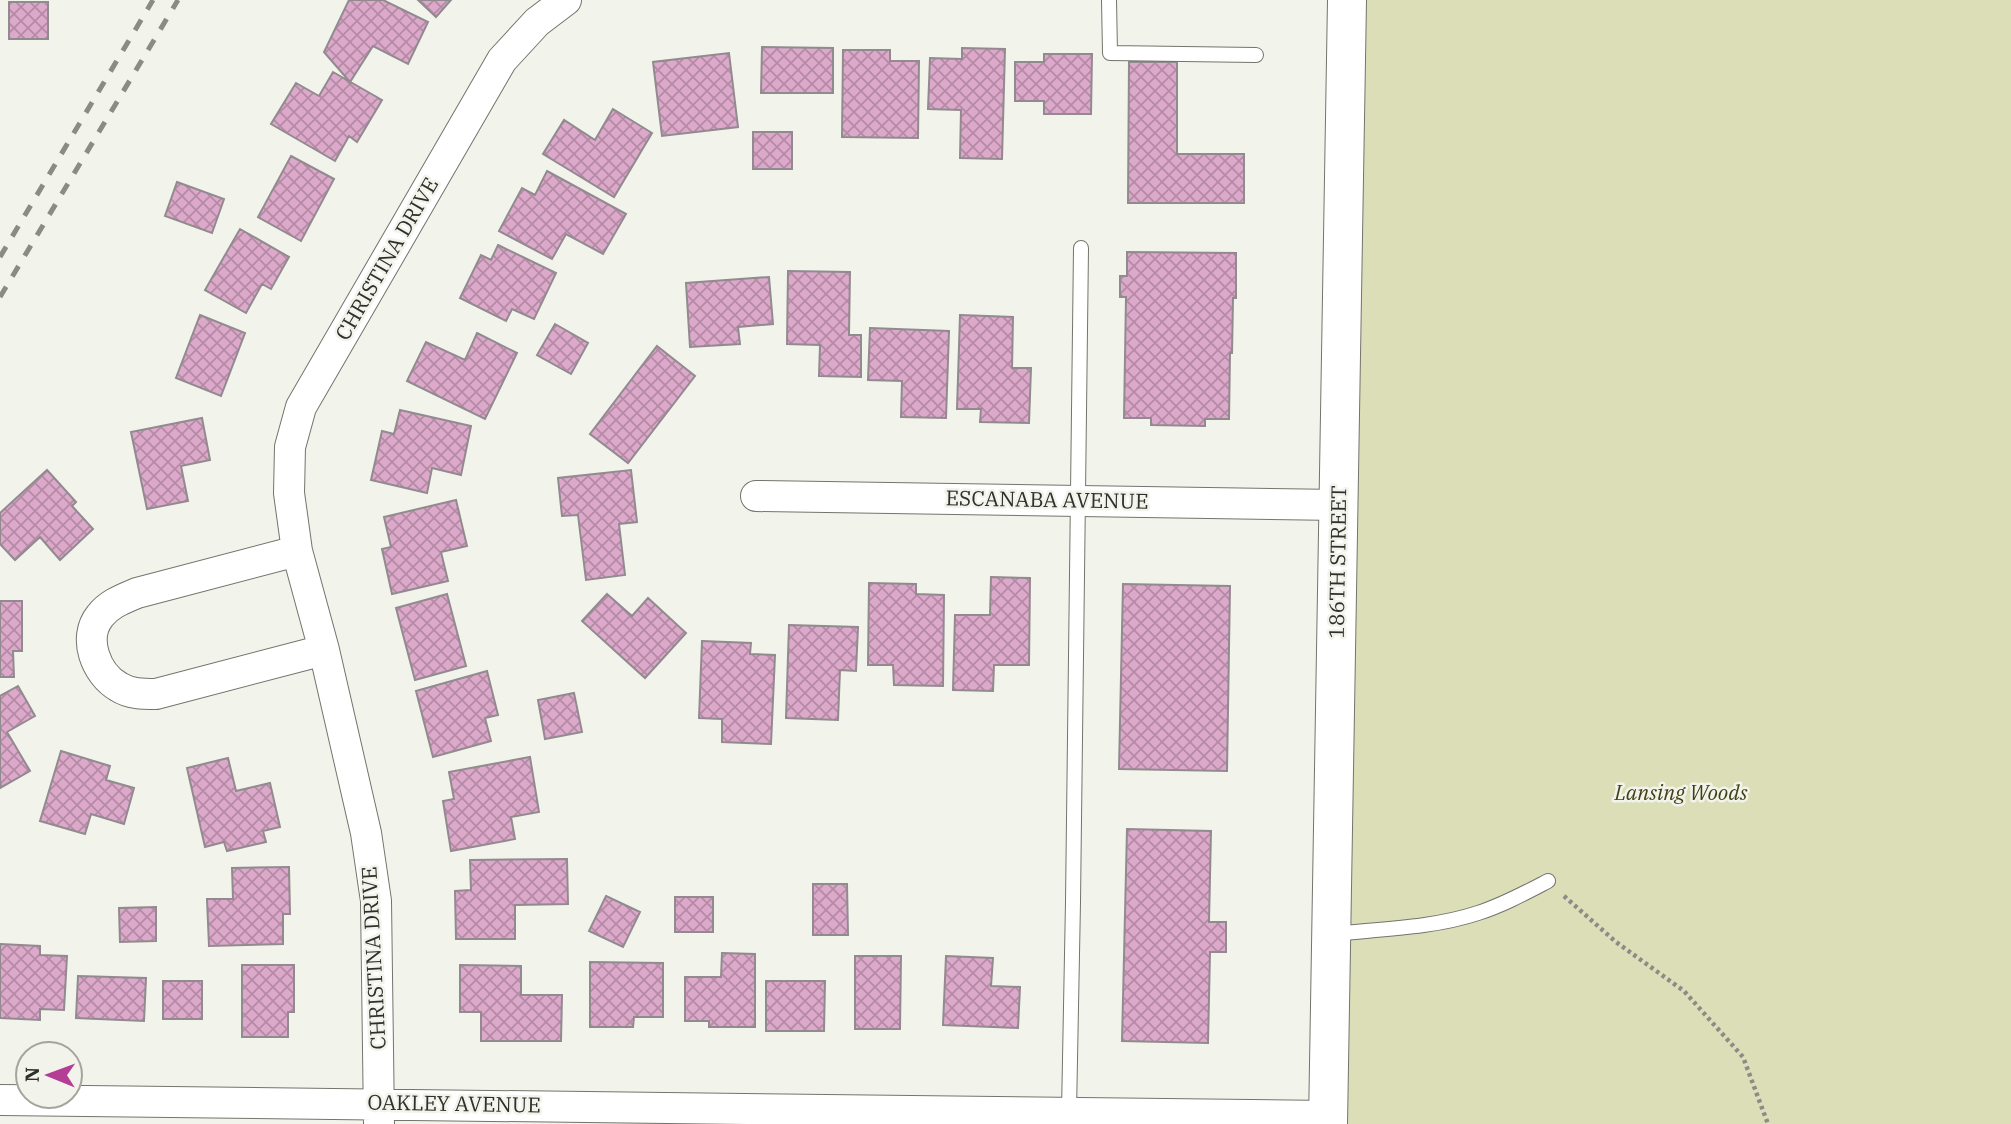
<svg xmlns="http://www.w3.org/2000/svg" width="2011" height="1124" viewBox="0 0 2011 1124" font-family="'IBM Plex Serif',serif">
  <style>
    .park { fill: #dcdeb8 }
    .building { fill: url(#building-cross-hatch); stroke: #918a8f; stroke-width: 2 }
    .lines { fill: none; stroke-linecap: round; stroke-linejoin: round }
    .lane-casing { stroke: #73746d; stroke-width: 16 }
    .street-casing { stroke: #73746d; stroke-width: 32 }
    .secondary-casing { stroke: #73746d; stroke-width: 40 }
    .path { stroke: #8c8c87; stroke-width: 4.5; stroke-dasharray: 3.5 3.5; stroke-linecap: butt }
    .lane { stroke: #fff; stroke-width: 14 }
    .street { stroke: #fff; stroke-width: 30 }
    .secondary { stroke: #fff; stroke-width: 38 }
    .rail { stroke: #8a8b85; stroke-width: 5; stroke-dasharray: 12 12; stroke-linecap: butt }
    .labels { text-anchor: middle; stroke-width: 5; stroke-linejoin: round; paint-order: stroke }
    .street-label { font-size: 21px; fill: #2f2f2c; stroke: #f2f3eb }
    .park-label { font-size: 21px; font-style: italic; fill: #3f4014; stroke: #f2f3eb }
  </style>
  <defs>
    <pattern id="building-cross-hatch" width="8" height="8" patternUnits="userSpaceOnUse" patternTransform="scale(1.75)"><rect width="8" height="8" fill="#dda9cb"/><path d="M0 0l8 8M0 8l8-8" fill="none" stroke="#b48aa5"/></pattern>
  </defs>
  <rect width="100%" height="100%" fill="#f2f3eb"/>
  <!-- park -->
  <path class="park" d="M1365,0H2011V1124H1347Z"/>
  <!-- building -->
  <path class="building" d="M349,0H383L428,22L408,64L373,46L350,82L324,52Z
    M418,0H451L436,17Z
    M9,2H48V39H9Z
    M762,47L833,48V93H761Z
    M962,48L1005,49L1002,159L960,158L961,110L928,109L930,58L962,59Z
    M843,50H890V61H919L918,138L842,137Z
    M729,53L738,127L662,136L653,62Z
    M1044,54H1092L1091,114H1044V101H1015V62H1044Z
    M1129,62H1177V154H1244V203H1128Z
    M333,72L382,100L357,142L349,136L335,161L271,124L296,83L319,96Z
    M613,109L652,133L614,197L543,154L564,120L595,140Z
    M753,132H792V169H753Z
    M291,156L334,179L301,241L258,217Z
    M547,171L626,214L603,254L566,234L552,259L499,231L522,188L535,195Z
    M177,182L224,199L212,233L165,216Z
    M240,229L289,257L271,289L262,284L246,313L205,290Z
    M498,245L556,273L534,319L512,309L506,321L460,298L481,255L491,260Z
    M1127,252L1236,253V298H1233L1232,353H1230L1229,419H1205V426L1151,425V418H1124L1126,297H1120V276H1127Z
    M788,271L850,272L849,335H861V377L819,376L820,345L787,344Z
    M769,277L773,324L738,327L740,344L690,347L686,283Z
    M200,315L245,333L221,396L176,378Z
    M960,315L1013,317L1012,368H1031L1029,423L980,422L981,409H957Z
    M555,324L588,343L571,374L537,355Z
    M870,328L949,331L946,418L901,417L902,381L868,380Z
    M477,333L517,353L485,419L407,381L426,342L465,360Z
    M657,346L695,376L628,463L590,434Z
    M400,410L471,426L461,475L432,468L427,493L371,480L382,431L394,434Z
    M202,418L210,460L181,466L188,501L147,509L131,432Z
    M47,470L76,502L72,506L93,529L60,560L40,537L15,560L0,544V513Z
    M631,470L637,522L619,524L625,575L586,580L578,515L562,516L558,478Z
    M456,500L467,546L441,552L448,581L392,594L382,549L391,547L384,517Z
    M991,577L1030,578L1029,665H994L993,691L953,690L955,615H990Z
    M869,583L916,584V594L944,595L943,686L894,685L893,665H868Z
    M1123,584L1230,586L1227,771L1119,769Z
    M447,594L466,666L415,680L396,608Z
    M607,594L632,616L648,598L686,633L645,678L582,621Z
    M0,601H22V651H13L14,677H0Z
    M789,625L858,627L856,671L840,670L838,720L786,718Z
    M702,641L751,643L750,654L775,655L771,744L722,742V719L699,718Z
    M487,671L498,715L485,718L491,741L433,757L416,691Z
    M18,686L35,716L7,732L30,771L0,788V696Z
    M574,693L582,732L545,739L538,700Z
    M61,751L110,766L106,780L134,788L124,824L91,814L85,834L40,821Z
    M530,757L539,812L511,817L515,839L451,851L443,801L454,799L449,772Z
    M228,758L236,791L270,783L280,827L263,831L266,842L227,851L224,842L205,847L187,768Z
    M1127,829L1211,831L1209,922H1226V952H1210L1208,1043L1122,1041Z
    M567,859L568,904L515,905V939H456L455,891L471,890L470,860Z
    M289,867L290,914H283V944L209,946L207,899H233L232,868Z
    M813,884H847L848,935H813Z
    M606,896L640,912L623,947L589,931Z
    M675,897H713V932H675Z
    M156,907V941L120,942L119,908Z
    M0,944L40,946V955L67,956L64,1010L40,1009V1020L0,1018Z
    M722,953L755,954V1027H709V1021H685V977H721Z
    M855,956H901L900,1029H855Z
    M946,956L993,958L991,986L1020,987L1018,1028L943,1025Z
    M590,962L663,963V1017H634L633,1027H590Z
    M242,965H294V1012H288V1037H242Z
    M460,965L521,966V995H562L561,1041H481V1012H460Z
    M78,976L146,978L144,1021L76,1018Z
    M163,981H202V1019H163Z
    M766,981H825L824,1031H766Z"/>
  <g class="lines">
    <!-- lane casing -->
    <g class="lane-casing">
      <path id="lane" d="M1109,0L1110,53L1256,55
        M1332,934C1380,929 1433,928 1478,913C1503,905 1525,893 1548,881
        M1069,1112L1073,902L1081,248"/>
    </g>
    <!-- street casing -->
    <g class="street-casing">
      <path id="street" d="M756,496L1339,505
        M297,551L324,650L366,833L376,901L379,1123
        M324,650L156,694C143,694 130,694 119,687C96,674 82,638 100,616C109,604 123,599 137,593L297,551L289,493L290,447L301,407L502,60L537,22L566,0
        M0,1100L1328,1116"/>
    </g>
    <!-- secondary casing -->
    <g class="secondary-casing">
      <path id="secondary" d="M1328,1124L1347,0"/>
    </g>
    <!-- path -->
    <path class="path" d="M1564,896L1616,942L1684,991L1743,1057L1768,1124"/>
    <!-- lane -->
    <use href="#lane" class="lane"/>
    <!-- street -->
    <use href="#street" class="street"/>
    <!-- secondary -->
    <use href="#secondary" class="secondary"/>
    <!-- rail -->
    <path class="rail" d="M0,257L153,0
      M0,297L178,0"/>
  </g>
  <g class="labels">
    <!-- street labels -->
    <g class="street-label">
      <text transform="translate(387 259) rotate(-60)" y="7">CHRISTINA DRIVE</text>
      <text transform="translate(1047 500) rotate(1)" y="7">ESCANABA AVENUE</text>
      <text transform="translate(1338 562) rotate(-89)" y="7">186TH STREET</text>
      <text transform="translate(374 958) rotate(-93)" y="7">CHRISTINA DRIVE</text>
      <text transform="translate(454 1104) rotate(1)" y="7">OAKLEY AVENUE</text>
    </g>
    <!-- park labels -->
    <g class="park-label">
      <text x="1681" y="800">Lansing Woods</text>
    </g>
  </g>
  <!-- north arrow -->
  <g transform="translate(49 1075) rotate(271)"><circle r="33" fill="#f2f3eb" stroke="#a4a59f" stroke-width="2"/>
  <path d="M0-5L12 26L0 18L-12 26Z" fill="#b43e96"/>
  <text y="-10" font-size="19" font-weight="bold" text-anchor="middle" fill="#2f2f2c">N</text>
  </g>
</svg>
